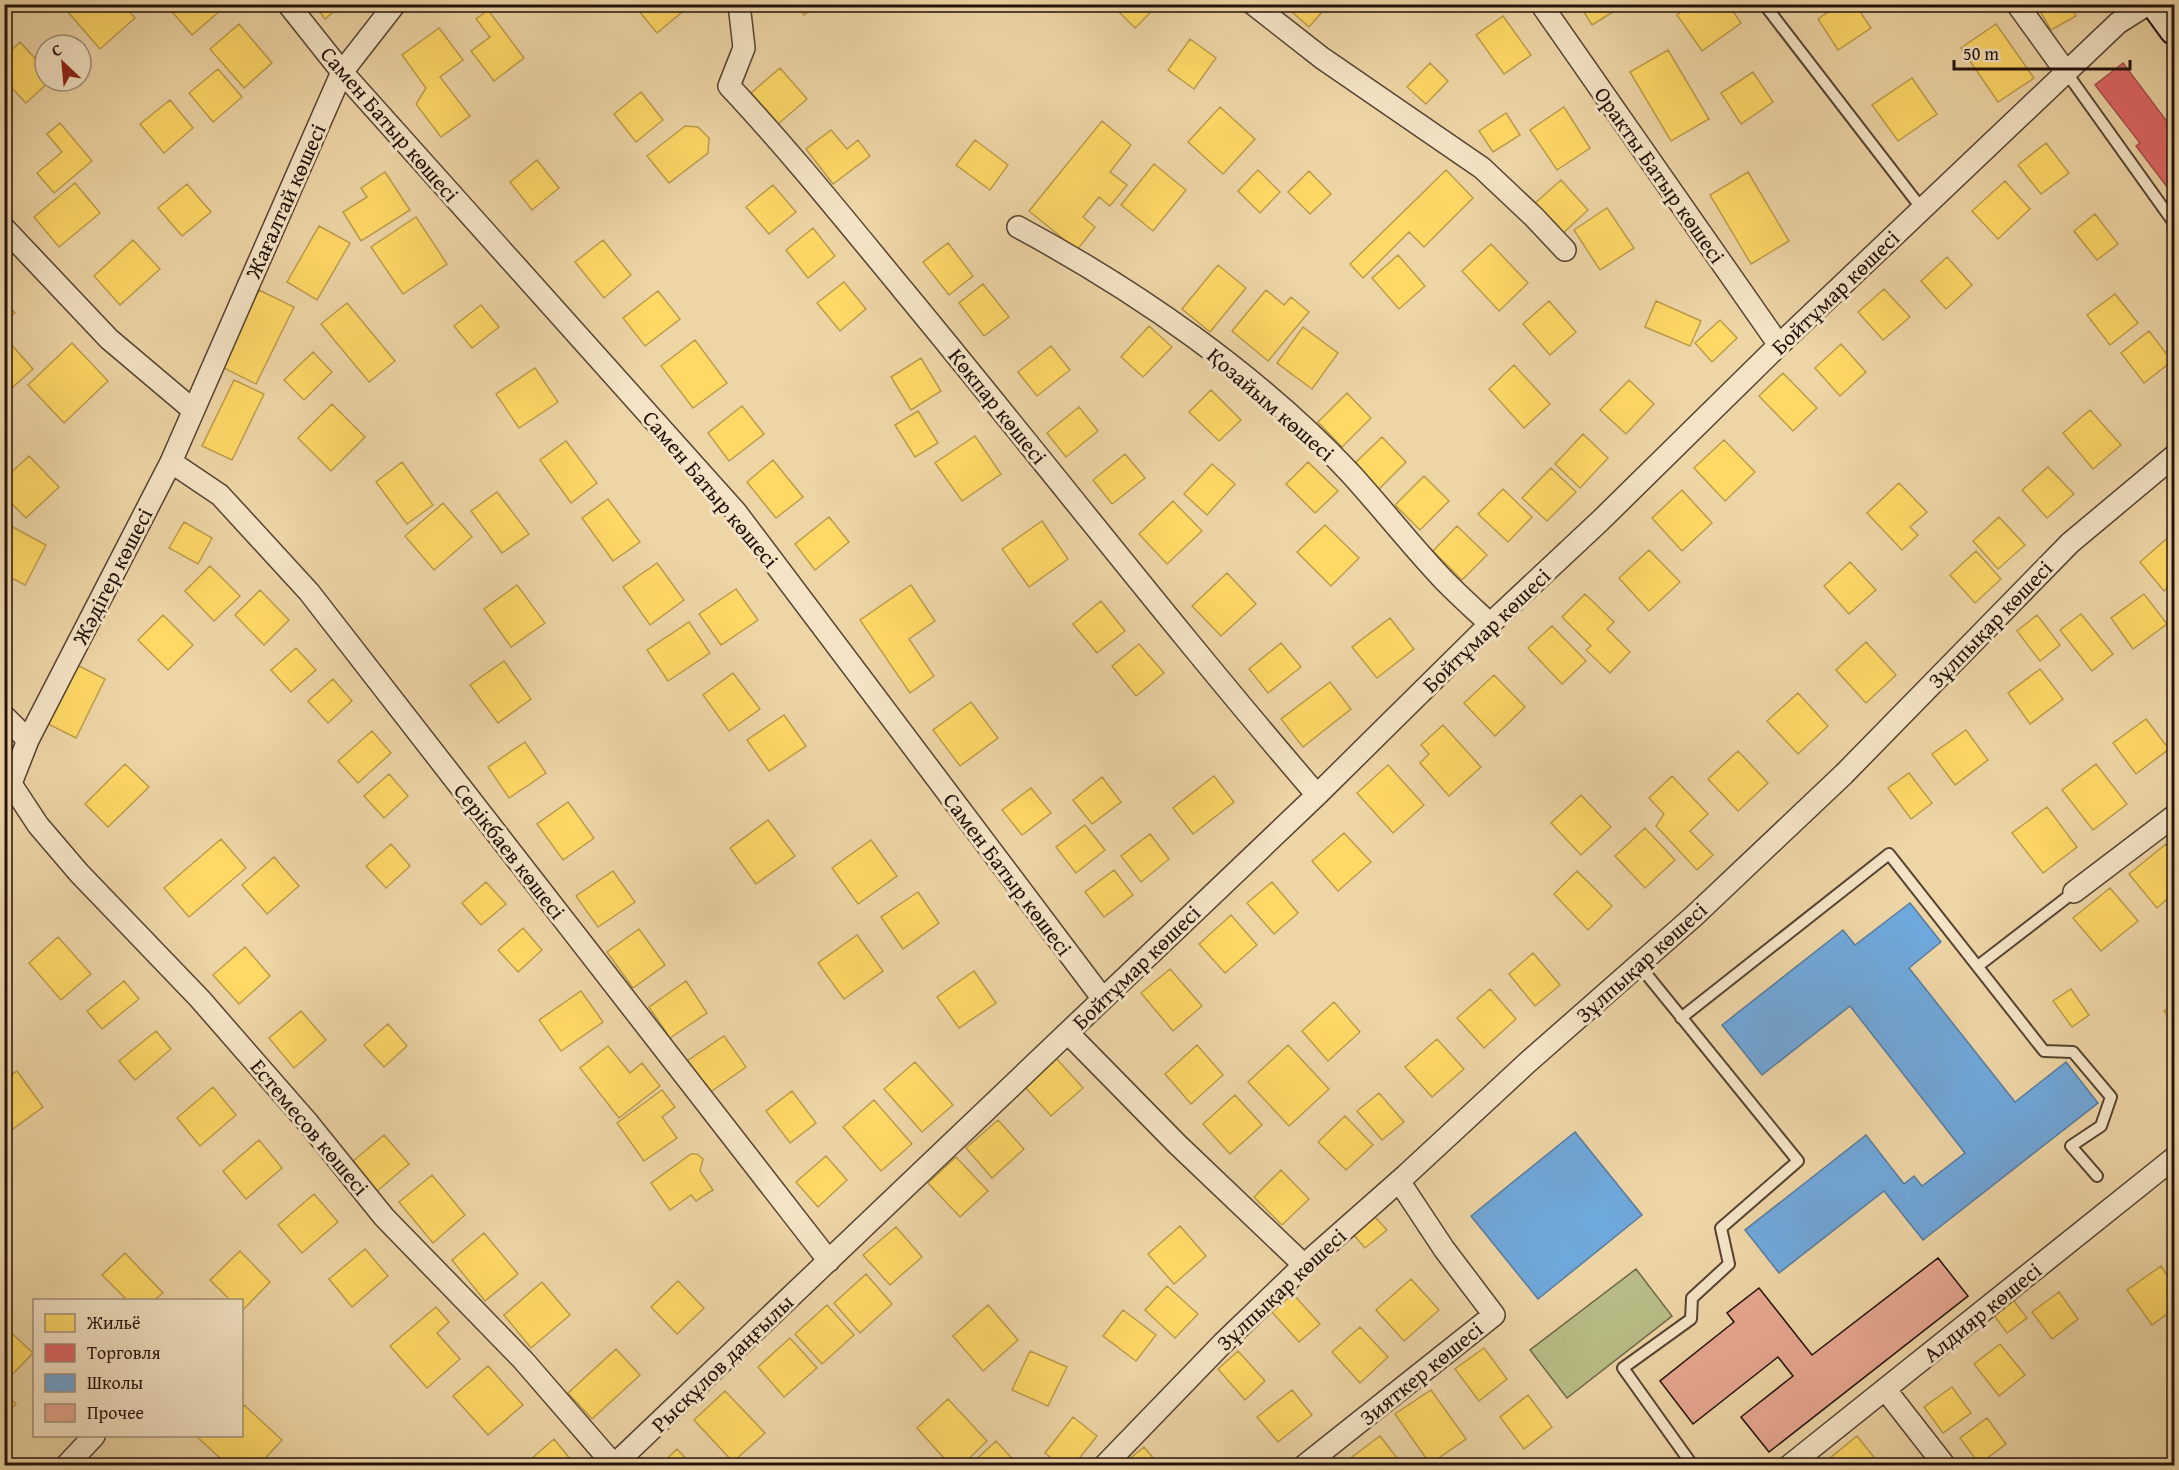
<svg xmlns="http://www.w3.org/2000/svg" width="2179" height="1470" viewBox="0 0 2179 1470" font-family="'Gentium Book Plus',serif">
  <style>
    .green { fill: #b9bd87; stroke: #6e6849; stroke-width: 1.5 }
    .homes { fill: #ffd966; stroke: #bd9d4b; stroke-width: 1.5 }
    .shops { fill: #e06666; stroke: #a74d4b; stroke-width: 1.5 }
    .schools { fill: #6fa8dc; stroke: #587b9d; stroke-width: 1.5 }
    .building { fill: #e7a891; stroke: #22120b; stroke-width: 1.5 }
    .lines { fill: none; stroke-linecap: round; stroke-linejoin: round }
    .service-casing { stroke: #554332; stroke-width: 14 }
    .minor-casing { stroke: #554332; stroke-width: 24 }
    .secondary-casing { stroke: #22120b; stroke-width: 32 }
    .service { stroke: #f4e4c5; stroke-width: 10 }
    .minor { stroke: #f4e4c5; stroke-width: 21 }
    .secondary { stroke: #f4e4c5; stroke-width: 28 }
    .labels { text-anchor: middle; stroke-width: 6; stroke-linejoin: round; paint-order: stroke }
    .street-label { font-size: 22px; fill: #22120b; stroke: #f4e4c5 }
  </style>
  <rect width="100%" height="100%" fill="#eed5a6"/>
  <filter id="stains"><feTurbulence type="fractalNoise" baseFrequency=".00333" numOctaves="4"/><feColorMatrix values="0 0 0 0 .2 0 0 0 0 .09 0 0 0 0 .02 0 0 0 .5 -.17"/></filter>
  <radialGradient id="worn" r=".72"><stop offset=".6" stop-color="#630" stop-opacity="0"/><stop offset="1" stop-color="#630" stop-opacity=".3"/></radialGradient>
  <!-- green -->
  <path class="green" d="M1636,1269L1672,1316L1567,1398L1530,1350Z"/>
  <!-- homes -->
  <path class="homes" d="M61,4H123L135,18L100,49Z
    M171,4H216L221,10L192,35L168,7Z
    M314,4H343L325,19Z
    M633,4H686L688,7L657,33Z
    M797,4H819L804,15Z
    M1114,4H1152L1155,8L1135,28L1113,6Z
    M1283,4H1329L1309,27Z
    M1579,4H1626L1592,25Z
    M1691,4H1728L1741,23L1702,51L1677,15Z
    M1840,4H1855L1871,28L1838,50L1818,19Z
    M2036,4H2069L2076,16L2051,30Z
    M488,10L524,58L494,81L471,51L490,37L476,19Z
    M1503,16L1531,55L1504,74L1476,35Z
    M239,24L272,63L244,88L210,49Z
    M1996,24L2034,78L1998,102L1961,48Z
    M439,28L463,60L440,77L470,116L441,137L416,104L426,88L402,55Z
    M1190,39L1216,58L1194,89L1168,70Z
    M20,42L45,69V81H50L26,103L7,83L4,86V57Z
    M1668,50L1709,119L1671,141L1630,72Z
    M1430,63L1448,81L1426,104L1407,87Z
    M780,68L807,99L778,124L751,93Z
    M218,69L242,97L213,122L189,93Z
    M1753,72L1773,102L1741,124L1721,93Z
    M1912,78L1937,114L1898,141L1872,105Z
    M641,92L663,120L636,142L614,114Z
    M170,100L193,128L164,153L140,124Z
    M1220,107L1255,139L1223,174L1188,142Z
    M1564,107L1590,148L1557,170L1530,130Z
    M1506,113L1520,135L1493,152L1479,131Z
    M1102,121L1131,145L1110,172L1127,185L1110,206L1099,197L1083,217L1095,227L1077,250L1029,211Z
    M60,123L92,161L54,193L37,173L62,152L47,134Z
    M685,126L698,127L709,138L708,153L669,183L647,156Z
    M831,130L847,149L858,140L870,156L833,184L806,149Z
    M975,140L1008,165L990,190L956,165Z
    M2046,143L2069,173L2041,194L2018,165Z
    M537,160L559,188L532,210L510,182Z
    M1154,164L1186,190L1153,231L1121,205Z
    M1258,170L1280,192L1260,213L1238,191Z
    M1446,170L1473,198L1424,247L1409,232L1363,278L1350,264Z
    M1309,171L1331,194L1310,214L1288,192Z
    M385,172L410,210L361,241L343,212L367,197L361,188Z
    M1748,172L1789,241L1751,264L1710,195Z
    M1561,180L1588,210L1561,235L1533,205Z
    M2005,181L2030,209L1998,239L1972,211Z
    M75,183L100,213L59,247L34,217Z
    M187,184L211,212L182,236L158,208Z
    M773,185L796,212L769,234L746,207Z
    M1607,208L1634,248L1600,270L1574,230Z
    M2095,214L2118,244L2097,260L2074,231Z
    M416,217L447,264L403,294L371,247Z
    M319,226L350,243L317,300L287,282Z
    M813,228L835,256L808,278L786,250Z
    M133,240L160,269L120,305L94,276Z
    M603,240L631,275L604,298L575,262Z
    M948,243L973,276L949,295L923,262Z
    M1491,244L1528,283L1499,311L1462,271Z
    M1398,255L1425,286L1399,309L1372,278Z
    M1947,257L1972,285L1946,309L1921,281Z
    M1218,265L1246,288L1210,332L1182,309Z
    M844,282L866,309L840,331L817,303Z
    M983,284L1009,317L984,336L959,303Z
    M1884,289L1910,317L1883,340L1858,312Z
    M259,290L294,307L256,384L222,367Z
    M1266,290L1284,305L1291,297L1309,312L1268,361L1232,331Z
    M658,291L680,319L645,346L623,318Z
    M2115,294L2138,323L2110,345L2087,315Z
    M4,301L15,313L4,323Z
    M1549,301L1576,332L1550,355L1523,324Z
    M1656,301L1701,321L1690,346L1645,327Z
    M347,303L395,361L369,382L321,324Z
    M481,305L499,327L472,348L454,326Z
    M1720,320L1737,338L1712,362L1695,343Z
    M1149,326L1172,347L1143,377L1121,357Z
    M1303,327L1338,353L1312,389L1277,363Z
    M2149,331L2172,361L2144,383L2121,353Z
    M695,340L727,383L693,408L661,366Z
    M8,341L33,369L4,395V344Z
    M72,343L108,381L64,423L28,385Z
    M1841,344L1866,372L1840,396L1815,368Z
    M1051,346L1070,370L1037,396L1018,372Z
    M313,352L332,372L304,400L284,380Z
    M921,358L941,391L911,410L891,377Z
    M1514,365L1550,404L1524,428L1489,389Z
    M535,368L558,402L519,428L496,394Z
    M1783,373L1817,408L1793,431L1759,396Z
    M234,380L264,394L232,460L202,446Z
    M1629,380L1654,404L1626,434L1600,410Z
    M1211,390L1241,420L1219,441L1189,412Z
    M1347,393L1371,418L1342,447L1318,422Z
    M332,404L365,437L331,471L298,438Z
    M742,406L764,434L729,461L708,433Z
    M1079,407L1098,431L1066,457L1047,433Z
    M2090,410L2121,445L2093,469L2063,433Z
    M918,411L938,443L915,457L895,425Z
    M1583,434L1608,458L1580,488L1555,464Z
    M975,436L1001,474L962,501L935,463Z
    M1382,437L1406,462L1377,491L1352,466Z
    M1724,440L1755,472L1725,501L1694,468Z
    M566,441L597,483L571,503L540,460Z
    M1125,454L1145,478L1112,504L1093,480Z
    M29,456L59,487L26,518L4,496V479Z
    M773,460L803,497L776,518L747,482Z
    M402,462L433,505L407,524L376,482Z
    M1308,462L1338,491L1315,513L1286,484Z
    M1212,464L1235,484L1207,515L1184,494Z
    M2048,467L2074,494L2047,518L2022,490Z
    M1551,468L1576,492L1547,521L1522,498Z
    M1424,476L1449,501L1420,530L1395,505Z
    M1899,483L1927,512L1910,527L1918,535L1902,550L1867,513Z
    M1503,489L1532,517L1508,542L1478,514Z
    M1682,490L1712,523L1682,551L1652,518Z
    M497,492L529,534L502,553L471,511Z
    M608,499L640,542L613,561L582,518Z
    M1173,501L1202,531L1167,564L1139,534Z
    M443,503L472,537L434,570L405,536Z
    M829,517L849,542L815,570L795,544Z
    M1999,517L2025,545L1998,569L1973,541Z
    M1042,521L1068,559L1029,587L1002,549Z
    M184,522L212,538L198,564L169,548Z
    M9,525L46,545L25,585L4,574V532Z
    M1325,525L1359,558L1331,586L1297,552Z
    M1457,526L1487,555L1462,580L1433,551Z
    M2171,535L2174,540V582L2164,591L2140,562Z
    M1649,550L1680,582L1649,611L1619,578Z
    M1976,551L2001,579L1975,603L1950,575Z
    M1850,562L1876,590L1849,614L1824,586Z
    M657,563L684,600L650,625L623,587Z
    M210,566L240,596L214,621L185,591Z
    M1227,573L1256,604L1221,636L1192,606Z
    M517,585L545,623L511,647L484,609Z
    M911,585L935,621L909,639L934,676L910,693L860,620Z
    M736,589L758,620L721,645L699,614Z
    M260,590L289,620L264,645L235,615Z
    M1585,594L1614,622L1607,629L1630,652L1610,673L1586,650L1591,646L1562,617Z
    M2144,594L2167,624L2133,649L2111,618Z
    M1101,601L1125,631L1097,653L1073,624Z
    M2081,614L2113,654L2092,671L2060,630Z
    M163,615L193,645L168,670L138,640Z
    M2037,615L2060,645L2040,661L2017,631Z
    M1390,618L1414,649L1377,678L1352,647Z
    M689,622L710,653L668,681L647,650Z
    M1552,626L1586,661L1562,684L1528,648Z
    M1866,642L1896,675L1866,703L1836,670Z
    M1281,643L1301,667L1268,693L1249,669Z
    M1139,644L1164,673L1136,696L1112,666Z
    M296,648L316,670L291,692L271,670Z
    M504,661L531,699L498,723L470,685Z
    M77,665L105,679L76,738L48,724Z
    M2040,669L2063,699L2030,724L2008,693Z
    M733,673L760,709L729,731L703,695Z
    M1494,675L1525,707L1495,736L1464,703Z
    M333,679L352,701L328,723L308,701Z
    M1330,682L1351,709L1303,747L1281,719Z
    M1798,693L1828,726L1798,754L1767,721Z
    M971,702L998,738L960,766L933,730Z
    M784,715L806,746L769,771L747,740Z
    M2146,719L2169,749L2136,774L2113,743Z
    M1443,725L1481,767L1449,796L1420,763L1429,754L1421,745Z
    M1966,730L1988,760L1955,785L1932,754Z
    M372,731L391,753L358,783L338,761Z
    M525,742L546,773L509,798L488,767Z
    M1738,751L1768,783L1738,811L1708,779Z
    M125,764L149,787L108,827L85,804Z
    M2096,764L2127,804L2093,830L2062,790Z
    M1388,765L1424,805L1393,833L1357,793Z
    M1909,773L1932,803L1911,819L1888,788Z
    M389,774L408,796L384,818L364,796Z
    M1214,776L1234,802L1193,834L1173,808Z
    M1672,776L1708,814L1690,831L1713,855L1697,870L1656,826L1664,814L1649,798Z
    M1102,777L1121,802L1092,824L1073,800Z
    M1031,788L1051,813L1022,835L1002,810Z
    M1581,795L1611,827L1581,855L1551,823Z
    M568,802L594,838L563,860L537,824Z
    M2047,807L2077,847L2043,873L2012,833Z
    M768,820L795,856L756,884L730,848Z
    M1085,825L1105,850L1076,873L1056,847Z
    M1645,828L1675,860L1645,888L1615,856Z
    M1344,833L1371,862L1338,891L1312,861Z
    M1150,834L1169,859L1141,882L1121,856Z
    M221,839L246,868L189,917L164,888Z
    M871,840L897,876L858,904L832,868Z
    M391,844L410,866L386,888L366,866Z
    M2166,844L2174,854V893L2157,908L2129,874Z
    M274,857L299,886L267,914L242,885Z
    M1114,870L1133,895L1104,917L1085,892Z
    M613,871L635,902L598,927L576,896Z
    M1577,871L1612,906L1588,930L1554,894Z
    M486,882L506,904L481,925L462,903Z
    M1272,882L1298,913L1274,934L1247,903Z
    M2110,888L2138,921L2101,951L2073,918Z
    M918,892L939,923L903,949L881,917Z
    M1231,915L1257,945L1225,973L1199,944Z
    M523,928L542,950L518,972L498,950Z
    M639,929L665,965L633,988L607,952Z
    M857,935L883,971L844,999L818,963Z
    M58,937L91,974L61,1000L29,963Z
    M245,947L270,976L239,1004L213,975Z
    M1533,953L1560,985L1535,1006L1509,974Z
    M1170,969L1202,1006L1173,1031L1141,993Z
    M974,971L996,1003L959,1028L937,997Z
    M124,981L139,999L102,1029L87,1011Z
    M686,981L707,1013L670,1038L649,1007Z
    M1490,989L1516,1019L1484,1048L1457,1018Z
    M2071,989L2089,1015L2072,1027L2053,1001Z
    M581,991L603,1022L561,1051L539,1020Z
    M1334,1002L1360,1032L1328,1061L1302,1031Z
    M2174,1003V1024L2164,1011Z
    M301,1011L326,1040L294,1068L269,1038Z
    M388,1024L407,1046L384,1067L364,1045Z
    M156,1031L171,1049L135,1080L119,1061Z
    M724,1036L746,1067L709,1093L687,1061Z
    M1437,1039L1464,1069L1432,1097L1405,1067Z
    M1197,1045L1223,1075L1191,1104L1165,1074Z
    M1288,1045L1329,1089L1289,1126L1248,1082Z
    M608,1046L630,1073L642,1063L660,1086L619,1118L580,1068Z
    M1056,1058L1083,1088L1051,1116L1024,1086Z
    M915,1062L953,1105L922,1132L884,1089Z
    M17,1071L43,1107L6,1134L4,1080Z
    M213,1087L236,1115L200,1146L177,1118Z
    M662,1090L675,1107L662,1117L677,1138L644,1161L617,1123Z
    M792,1091L816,1123L790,1143L766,1111Z
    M1379,1093L1404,1122L1382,1140L1357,1111Z
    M1235,1095L1262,1125L1230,1154L1203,1124Z
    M874,1100L912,1144L881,1171L843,1127Z
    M1345,1116L1373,1145L1346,1170L1318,1142Z
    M998,1120L1024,1149L992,1178L966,1148Z
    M384,1135L409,1164L377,1191L352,1162Z
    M259,1140L282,1168L246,1199L223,1171Z
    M691,1154H697L703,1159L700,1171L713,1190L696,1201L691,1195L670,1210L651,1183Z
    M826,1156L847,1180L818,1207L796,1182Z
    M956,1157L988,1191L960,1217L928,1183Z
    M1281,1170L1309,1199L1282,1225L1254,1197Z
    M432,1175L465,1215L433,1243L399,1202Z
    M314,1194L338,1222L302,1253L278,1225Z
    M1374,1216L1387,1230L1365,1248L1353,1234Z
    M1180,1226L1206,1256L1174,1284L1148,1254Z
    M896,1227L922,1257L890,1285L863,1255Z
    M484,1233L518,1274L485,1301L452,1260Z
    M365,1249L388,1276L352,1307L329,1279Z
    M240,1251L270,1282L242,1311V1300H230L210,1280Z
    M125,1253L163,1293L154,1300H127L102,1275Z
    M2161,1266L2174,1286V1309L2152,1325L2127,1290Z
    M866,1274L892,1304L860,1333L834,1303Z
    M1411,1279L1439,1310L1404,1341L1376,1310Z
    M678,1281L704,1308L677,1334L651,1307Z
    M542,1282L570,1315L531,1348L504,1315Z
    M1167,1286L1198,1314L1175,1338L1145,1310Z
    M2059,1292L2078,1319L2052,1339L2032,1312Z
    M1293,1294L1320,1324L1299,1342L1272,1312Z
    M2011,1297L2027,1318L2007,1333L1991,1311Z
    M827,1305L854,1335L822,1364L795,1334Z
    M988,1305L1018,1340L983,1371L953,1336Z
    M436,1307L449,1322L437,1333L460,1359L427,1388L390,1346Z
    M1123,1310L1156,1335L1136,1361L1103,1336Z
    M5,1327L33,1353L10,1377L4,1371Z
    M1360,1327L1388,1357L1360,1383L1332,1352Z
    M790,1338L817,1368L784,1397L758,1367Z
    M2000,1344L2025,1375L1999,1396L1974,1364Z
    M1484,1348L1507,1379L1479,1401L1455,1369Z
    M616,1349L640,1375L592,1419L568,1393Z
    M1030,1351L1067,1367L1048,1406L1012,1390Z
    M1238,1351L1265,1381L1245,1400L1218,1369Z
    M488,1366L523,1405L488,1435L453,1396Z
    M1952,1387L1971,1413L1943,1433L1924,1407Z
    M1292,1390L1312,1415L1278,1442L1257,1417Z
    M1431,1390L1466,1439L1430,1464L1395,1414Z
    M725,1391L765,1433L733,1462L694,1420Z
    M4,1393L16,1404L4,1417Z
    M1528,1395L1552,1427L1524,1449L1500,1417Z
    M948,1399L987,1441L961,1466H951L917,1428Z
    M244,1405L282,1440L258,1466H229L196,1436H242V1408Z
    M1073,1417L1097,1436L1073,1466H1061L1045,1453Z
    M1987,1418L2006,1444L1979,1464L1960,1438Z
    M1380,1436L1403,1466H1358L1352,1457Z
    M1857,1436L1881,1466H1836L1830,1458Z
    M554,1439L576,1466H523Z
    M996,1441L1019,1466H969Z
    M1144,1447L1160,1466H1121Z
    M677,1449L693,1466H659Z"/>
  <!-- shops -->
  <path class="shops" d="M2123,63L2174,131V196L2136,146L2140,143L2095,85Z"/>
  <!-- schools -->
  <path class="schools" d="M1910,903L1941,942L1909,968L2015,1102L2066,1062L2098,1103L1923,1240L1884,1191L1779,1273L1745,1230L1866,1135L1904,1184L1914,1176L1922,1186L1965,1153L1850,1006L1762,1075L1722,1025L1843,930L1855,945Z
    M1575,1132L1642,1215L1538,1299L1471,1216Z"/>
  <!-- building -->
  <path class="building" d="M1938,1258L1968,1296L1769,1452L1741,1417L1793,1376L1778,1357L1693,1424L1660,1381L1734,1322L1727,1313L1759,1288L1812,1355Z"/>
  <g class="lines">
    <!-- service casing -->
    <g class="service-casing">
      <path id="service" d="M1764,4L1922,209
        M2066,72L2174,223
        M1639,965L1798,1161L1721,1228L1729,1264L1692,1298L1691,1319L1623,1368L1693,1466
        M1978,966L2074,892
        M1681,1018L1889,854L2044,1051L2073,1052L2111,1097L2101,1126L2071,1146L2097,1176"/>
    </g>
    <!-- minor casing -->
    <g class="minor-casing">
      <path id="minor" d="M288,4L342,72L736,512L1103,999
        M739,4L744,48L729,86C790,151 846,221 903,290C1042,458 1175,630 1317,795
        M1253,4L1322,58L1482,168L1534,217L1565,250
        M1541,4L1779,345
        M2017,4L2066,72
        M1018,227C1137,291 1258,375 1350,473C1381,507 1409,543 1440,576C1456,593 1473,608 1490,624
        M4,228L109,339L193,410
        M171,462L220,495L309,592L829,1261
        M4,716L28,740
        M11,784L38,825L79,873L200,999L309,1124L384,1217L523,1360L614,1465L1317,795L1490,624L1600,521L1779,345L2118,23L2148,4
        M6,796L28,740L171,462L342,72L395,4
        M2074,892L2174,816
        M1068,1033L1177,1144L1304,1265
        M1885,1389L1945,1466
        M66,1466L94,1436
        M1104,1466L1223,1343L1304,1265L1406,1175L1528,1062L1694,916L1844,774L2070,543L2174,456
        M1304,1466L1494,1315L1444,1249L1399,1181
        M1789,1466L2174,1158"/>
    </g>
    <!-- secondary casing -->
    <g class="secondary-casing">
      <path id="secondary" d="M2155,4L2174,30"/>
    </g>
    <!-- service -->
    <use href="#service" class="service"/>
    <!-- minor -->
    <use href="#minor" class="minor"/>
    <!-- secondary -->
    <use href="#secondary" class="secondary"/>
  </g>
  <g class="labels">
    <!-- street labels -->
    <g class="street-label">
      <text transform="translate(390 124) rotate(49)" y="8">Самен Батыр көшесі</text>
      <text transform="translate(1660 175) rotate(55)" y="8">Оракты Батыр көшесі</text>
      <text transform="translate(285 201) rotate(-66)" y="8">Жағалтай көшесі</text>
      <text transform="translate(1835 292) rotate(-44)" y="8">Бойтұмар көшесі</text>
      <text transform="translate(1271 404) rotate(41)" y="8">Қозайым көшесі</text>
      <text transform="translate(998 406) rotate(51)" y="8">Көкпар көшесі</text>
      <text transform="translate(711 489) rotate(50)" y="8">Самен Батыр көшесі</text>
      <text transform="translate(112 576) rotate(-63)" y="8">Жәдігер көшесі</text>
      <text transform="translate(1990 624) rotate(-46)" y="8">Зұлпықар көшесі</text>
      <text transform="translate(1486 630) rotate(-44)" y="8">Бойтұмар көшесі</text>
      <text transform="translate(510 851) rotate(52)" y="8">Серікбаев көшесі</text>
      <text transform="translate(1008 874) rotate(53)" y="8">Самен Батыр көшесі</text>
      <text transform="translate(1641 962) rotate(-42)" y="8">Зұлпықар көшесі</text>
      <text transform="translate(1136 967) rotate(-44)" y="8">Бойтұмар көшесі</text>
      <text transform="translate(310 1127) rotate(50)" y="8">Естемесов көшесі</text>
      <text transform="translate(1281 1289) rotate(-43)" y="8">Зұлпықар көшесі</text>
      <text transform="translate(1982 1312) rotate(-39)" y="8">Алдияр көшесі</text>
      <text transform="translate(722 1363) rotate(-44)" y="8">Рысқұлов даңғылы</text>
      <text transform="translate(1421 1373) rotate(-39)" y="8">Зияткер көшесі</text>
    </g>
  </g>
  <!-- margin -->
  <rect width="2179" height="1470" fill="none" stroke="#eed5a6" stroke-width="24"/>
  <rect x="6" y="6" width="2167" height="1458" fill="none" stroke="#22120b" stroke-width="3"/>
  <rect x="12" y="12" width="2155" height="1446" fill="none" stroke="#22120b" stroke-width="1.5"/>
  <!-- legend -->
  <rect x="33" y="1299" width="210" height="138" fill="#f4e4c5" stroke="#a0907b" stroke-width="1.5"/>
  <rect x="45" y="1314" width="30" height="18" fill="#ffd966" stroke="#a0907b" stroke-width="1.5"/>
  <text x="87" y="1329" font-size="18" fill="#22120b">Жильё</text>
  <rect x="45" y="1344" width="30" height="18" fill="#e06666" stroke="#a0907b" stroke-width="1.5"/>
  <text x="87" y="1359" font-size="18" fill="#22120b">Торговля</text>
  <rect x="45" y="1374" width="30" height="18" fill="#6fa8dc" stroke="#a0907b" stroke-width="1.5"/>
  <text x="87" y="1389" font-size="18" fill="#22120b">Школы</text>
  <rect x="45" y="1404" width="30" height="18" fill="#e7a891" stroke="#a0907b" stroke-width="1.5"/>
  <text x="87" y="1419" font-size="18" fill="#22120b">Прочее</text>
  <!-- north arrow -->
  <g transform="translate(63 63) rotate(334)"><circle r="28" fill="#f4e4c5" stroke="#a0907b" stroke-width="1.5"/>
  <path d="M0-4.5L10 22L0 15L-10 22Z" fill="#8f2418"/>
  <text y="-9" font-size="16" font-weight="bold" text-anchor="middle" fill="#22120b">С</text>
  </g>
  <!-- scale -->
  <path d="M1954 60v9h176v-9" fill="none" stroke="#22120b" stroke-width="3"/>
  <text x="1963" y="60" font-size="18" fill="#22120b" stroke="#f4e4c5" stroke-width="4.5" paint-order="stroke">50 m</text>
  <rect width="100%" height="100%" filter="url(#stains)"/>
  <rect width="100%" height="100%" fill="url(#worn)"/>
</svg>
